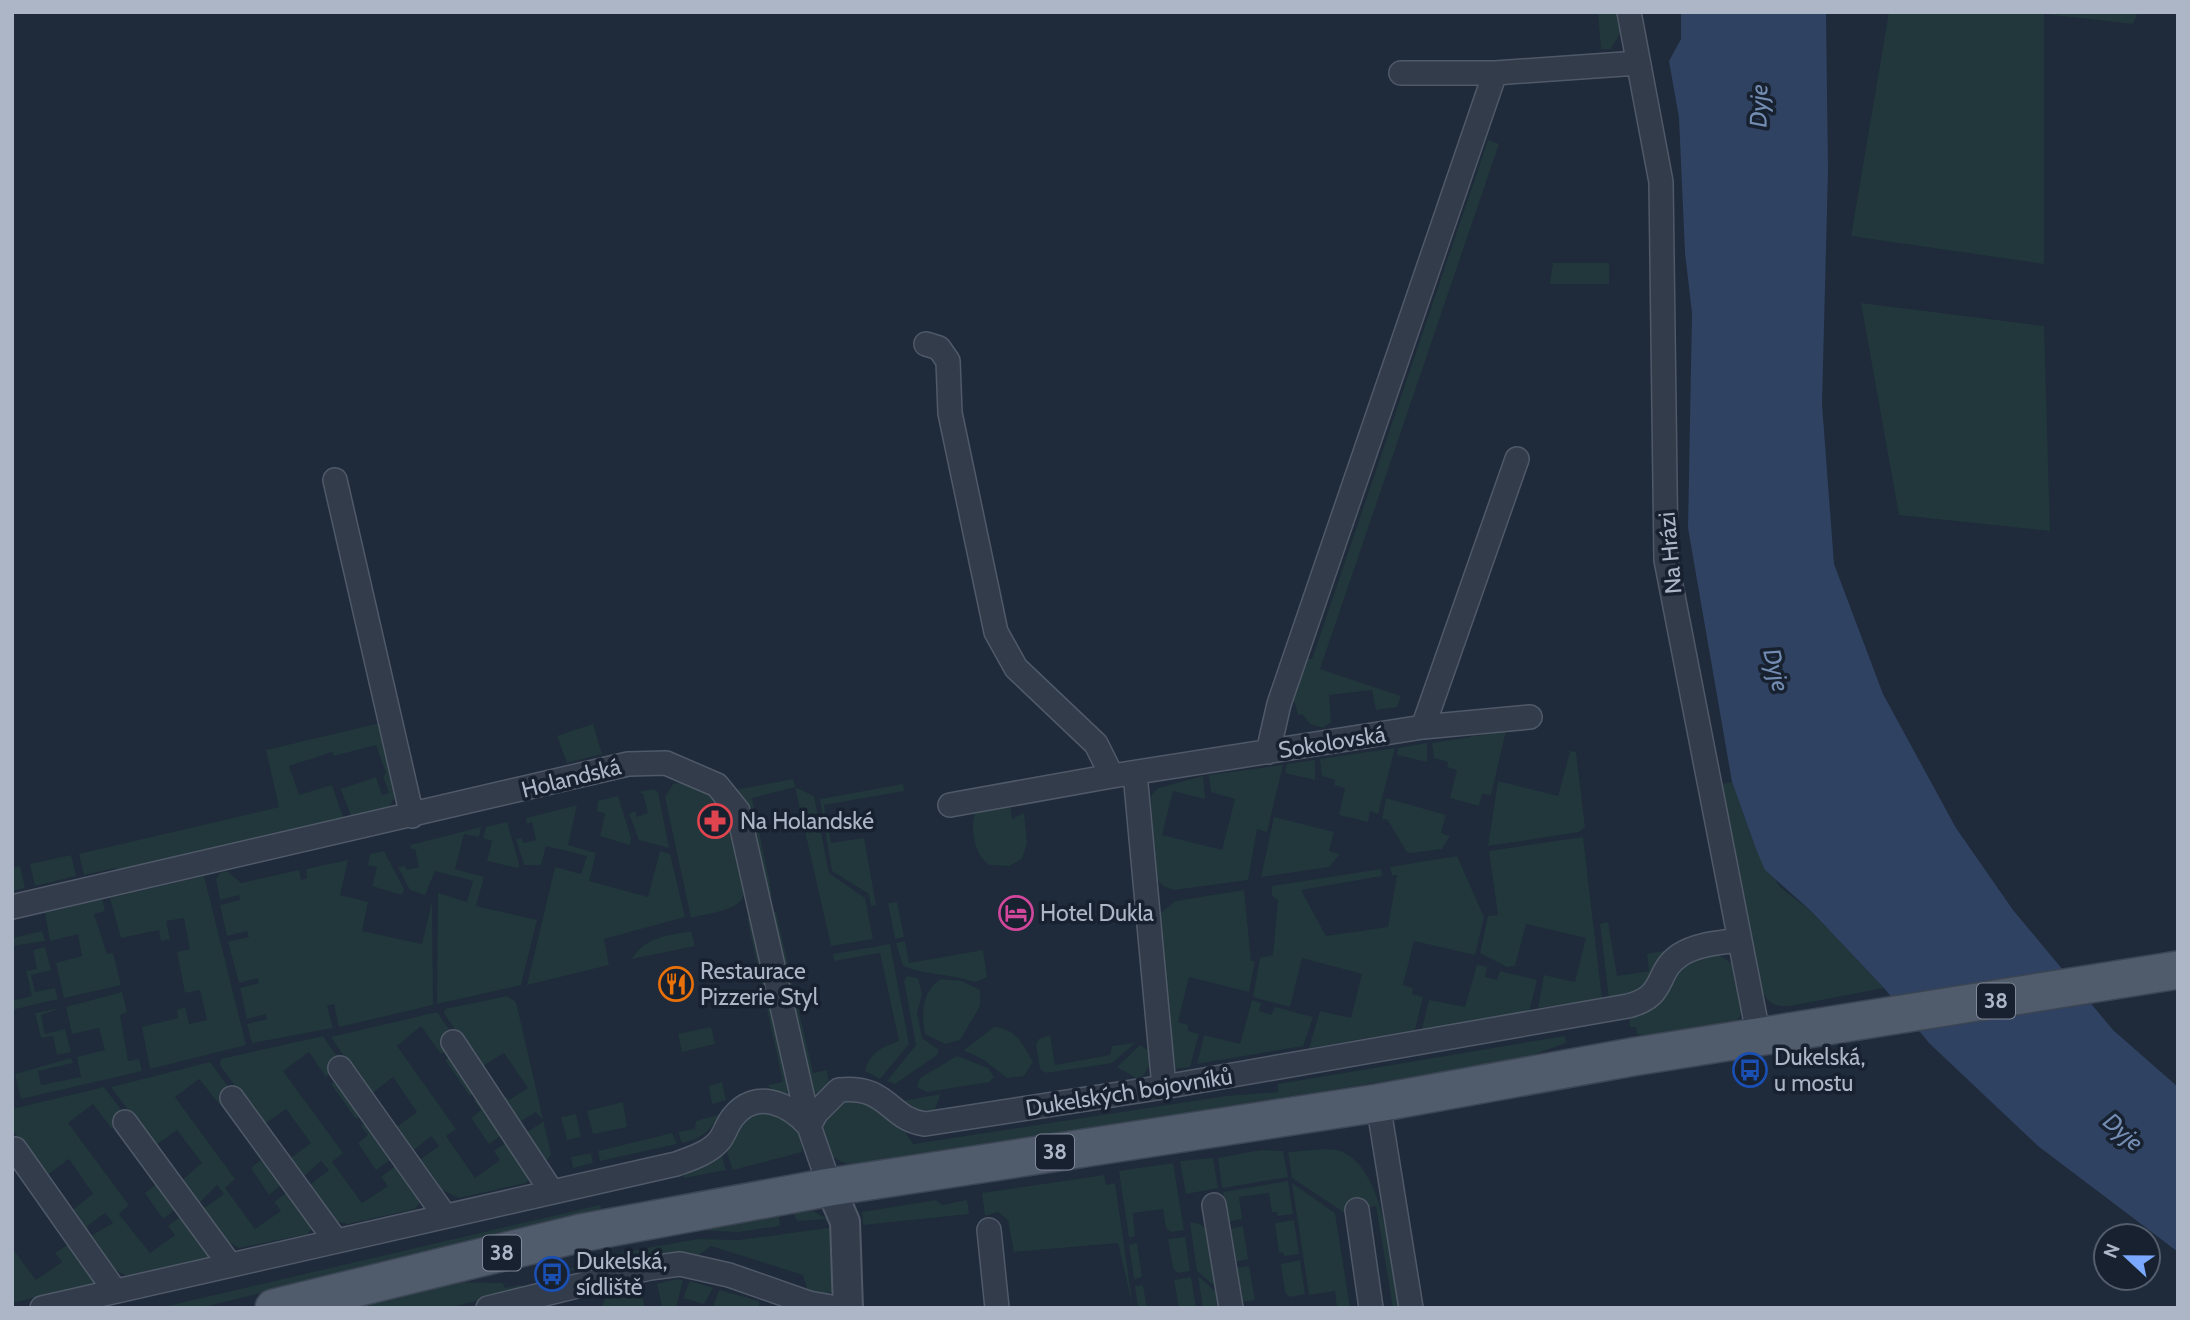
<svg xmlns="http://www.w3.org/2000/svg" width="2190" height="1320" viewBox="0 0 2190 1320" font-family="Cabin,sans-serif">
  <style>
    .green { fill: #21373b }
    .water { fill: #2f4261 }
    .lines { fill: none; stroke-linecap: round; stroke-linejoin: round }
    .minor-casing { stroke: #505968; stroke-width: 26 }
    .tertiary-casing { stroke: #505968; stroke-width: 32 }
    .primary-casing { stroke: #3c4554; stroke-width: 40 }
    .minor { stroke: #333c4b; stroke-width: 23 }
    .tertiary { stroke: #333c4b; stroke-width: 28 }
    .primary { stroke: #505b6b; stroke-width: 37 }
    .labels { text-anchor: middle; stroke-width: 7; stroke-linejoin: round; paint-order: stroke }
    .shield { fill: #18212f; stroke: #808999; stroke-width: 2 }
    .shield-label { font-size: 21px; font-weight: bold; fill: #adb6c7 }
    .street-label { font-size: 23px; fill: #adb6c7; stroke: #18212f }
    .poi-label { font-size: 23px; fill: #adb6c7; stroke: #18212f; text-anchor: start }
    .water-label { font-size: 24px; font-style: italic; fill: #738cb2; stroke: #18212f }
  </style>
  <rect width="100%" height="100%" fill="#1f2a3a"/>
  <!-- green -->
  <path class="green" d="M1598,12H1615L1621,32L1611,49H1601Z
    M1889,12H2138L2133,24L2044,14V264L1851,236Z
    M1488,140L1499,144L1320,669L1401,696L1397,707L1376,710L1372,690L1329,695L1331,722L1323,728L1310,724L1302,714L1298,715L1294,700L1307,659H1312Z
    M1553,263H1609V284H1550Z
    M1861,303L2044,326L2050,531L1899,515Z
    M380,723L397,794L387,810L352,818L335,775L341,789L376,777L382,795L389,793L383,776L386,773L376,745L334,756L332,752L289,766L299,795L332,785L344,820L118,873L116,868L84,875L79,854L279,807L266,750Z
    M593,724L602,754L567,763L557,736Z
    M1506,731L1491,795L1482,794L1479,806L1450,798L1457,770L1447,767L1448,762L1434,758L1432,743Z
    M1427,743V762L1397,755L1398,748Z
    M1395,748L1378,814L1370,811L1368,822L1339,815L1345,788L1334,785L1335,780L1322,776L1320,759Z
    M1562,750L1576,752L1585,827L1579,832L1488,846L1498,781L1558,796L1570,752Z
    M1315,760V780L1285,773L1287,764Z
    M1283,765L1267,832L1257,829L1248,880L1174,890L1163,886L1153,875L1151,796L1158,788L1203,776L1205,799L1173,791L1162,835L1222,850L1235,799L1211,792L1209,775Z
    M793,779L795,787L814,796L829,873L865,898L873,939L831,946L795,787L752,798L772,894L767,896L735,790Z
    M686,782C695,786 708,790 716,796C733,810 754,880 742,899C735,911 704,914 691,918L665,797L673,784Z
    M1732,782L1756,849L1780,887L1812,912L1884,988L1790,1006C1770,1007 1766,1001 1759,983L1722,784Z
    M903,784L904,791L824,805L831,843L864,838L876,905L871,906L869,894L832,871L820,799Z
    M654,789L658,792L669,848L639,840L629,814L635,811L637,817L648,813L643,794L638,792Z
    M618,796L631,838L630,845L600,836L605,814L597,811L598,801Z
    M1386,798L1446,815L1441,833L1450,836L1442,849L1410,853L1406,851L1387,819H1382Z
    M577,805L568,845L596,853L589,881L648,897L660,851L670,854L685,917L604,939L609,965L527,985L555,867L581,874L587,856L546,846L541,865H524L516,839L522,838L523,843L536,840L532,822L527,824L526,818Z
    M1010,805L1012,819L1024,813L1027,843L1022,859L1009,866L990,865C974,856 970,828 975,812Z
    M1274,817L1334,832L1329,851L1340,854L1329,867L1261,877Z
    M507,822L519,864L518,868L487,861L492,841L483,838L486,827Z
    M481,827L479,837L464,834L455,869L484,877L476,906L537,920L521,985L437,1004L438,893L467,902L473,881L435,871L425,895L410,890L398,867L405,866L407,870L419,867L415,849H411L410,845Z
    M1583,837L1602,999L1538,1008L1544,975L1575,982L1586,938L1526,924L1515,966L1507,967L1480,953L1488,916L1498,915L1489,851Z
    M384,851L404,889L402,895L372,886L377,867L368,865L370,854Z
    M71,855L76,876L35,886L30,864Z
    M1457,856L1484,917L1475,955L1414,941L1403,985L1413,988L1412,994L1423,997L1415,1030L1309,1048L1320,1011L1351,1018L1362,974L1302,958L1290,1007L1253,997L1260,958L1273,955L1278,900L1272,896V886L1381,869L1382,876L1301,890L1326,936L1388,927L1397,875H1392L1390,867Z
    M348,860L340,895L368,902L362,931L422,944L432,902L433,1005L339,1027L334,1004L327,1006L333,1028L252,1043L247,1024L267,1019L266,1014L247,1019L240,988L259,983L258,978L239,983L228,942L249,937L247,931L227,936L220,905L240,900L239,895L220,900L216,879L220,873L227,871L241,883L299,870L301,880L307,878L306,869Z
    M20,866L25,888L12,891V868Z
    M204,876L246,1045L150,1069L142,1027L178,1018L177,1010L185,1007L189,1024L207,1020L200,990L185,993L177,952L190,949L184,918L166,921L170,939L161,941L159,930L121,938L110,898Z
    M1244,890L1251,961H1255L1249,992L1189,977L1178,1022L1188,1025V1031L1199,1034L1190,1067L1172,1069L1159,914L1176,901Z
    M102,899L105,911L94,914L107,954L113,953L121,985L64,998L56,963L82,956L78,934L50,941L45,913Z
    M897,902L904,937L895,939L888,903Z
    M776,912L813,1073L827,1070L830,1089L820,1097H813L770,913Z
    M753,917L796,1109L779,1099L768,1085L783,1082L747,918Z
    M1608,922L1617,976L1649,971L1647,954L1665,951C1648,983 1647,993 1609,1000L1600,924Z
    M42,931L45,941L12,946V938Z
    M691,931L695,946L632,959C645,937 666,936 691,931Z
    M905,941L909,963L983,950L987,977L975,982C951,974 926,975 903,966L896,943Z
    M890,944L909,1044L880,1079L865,1071C871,1051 881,1048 899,1041L880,953L834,961L833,954Z
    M45,947L51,970L31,975L35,992L55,988L58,999L12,1010V1001L32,996L26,971L37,969L33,950Z
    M1717,954L1738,967L1745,1008L1734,1025L1663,1037L1637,1034L1636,1027H1630L1629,1016L1645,1014V1009L1689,955Z
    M1477,965L1487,967L1485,977L1497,980L1500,971L1537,980L1529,1012L1422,1029L1429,1000L1465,1007Z
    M907,976L918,978L922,994L917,1013L922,1038L939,1050L937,1055L895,1084L887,1081L916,1045L904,981Z
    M941,979L962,981L980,990V1006L960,1040L945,1044L925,1034C921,1015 922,990 941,979Z
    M122,992L127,1012L120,1015L128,1061L139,1059L142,1071L21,1099L15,1074L71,1058L73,1063L38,1071L41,1085L81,1077L77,1057L105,1050L99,1028L72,1034L66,1007Z
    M507,996L516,1002L551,1154L544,1165L522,1130L529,1131L544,1121L536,1112L521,1121L525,1127L521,1129L501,1099L506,1097L509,1100L528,1088L504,1053L480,1068L444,1013L445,1009Z
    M1252,1000L1261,1003L1259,1011L1271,1015L1275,1007L1313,1017L1303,1046L1197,1064L1204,1035L1240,1044Z
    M61,1008L41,1015L45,1034L65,1029L71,1052L57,1055L53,1036L41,1038L35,1013Z
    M437,1012L455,1038L450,1048L441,1054L421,1026L397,1046L456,1129L446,1136L475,1178L500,1160L494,1151L510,1140L533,1175L526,1183L459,1198L436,1187L415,1158L417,1155L421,1159L439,1146L431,1136L414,1150L413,1155L394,1129L417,1112L393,1077L370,1095L331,1037Z
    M711,1027L715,1044L682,1052L678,1034Z
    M994,1027C1016,1028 1023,1045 1033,1062L1024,1076L1007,1078L984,1060L964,1050Z
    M1050,1035L1055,1065L1110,1055L1112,1046L1135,1043L1112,1063L1046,1073L1040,1069L1036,1045L1039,1039Z
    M323,1036L342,1064L326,1077L309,1052L283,1071L343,1153L332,1162L362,1203L388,1186L381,1177L399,1163L423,1198L415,1209L348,1224L338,1222L327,1213L305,1181L311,1184L329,1170L321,1161L302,1178L288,1160L311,1143L286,1109L263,1125L220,1065L221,1059Z
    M1565,1036L1566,1043L1519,1060L857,1165C815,1163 810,1114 845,1101C852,1099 860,1099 868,1099L900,1124L913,1144L1226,1096L1278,1092V1084Z
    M1140,1045L1155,1055L1144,1075L1138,1079L1117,1067Z
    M454,1054L477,1091L470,1096L445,1060Z
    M957,1056L988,1068L994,1077L990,1082L927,1092L917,1087L920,1078Z
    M210,1062L233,1093L220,1105L199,1079L175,1097L235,1179L225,1188L255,1229L281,1211L274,1202L291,1189L315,1223L308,1234L239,1248L221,1238L199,1208L206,1207L224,1194L217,1185L197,1205L180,1182L202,1163L177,1130L155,1146L111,1087Z
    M339,1077L364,1114L356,1119L331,1084Z
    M722,1082L726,1100L712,1104L709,1086Z
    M104,1087L128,1119L112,1129L93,1104L68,1123L129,1205L119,1214L150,1253L175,1235L168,1226L185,1213L212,1249L208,1257L127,1276L113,1269L89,1237L113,1223L105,1213L87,1226L89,1230L85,1232L71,1211L93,1194L69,1159L46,1176L12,1129V1109Z
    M941,1094L934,1111L917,1109L902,1101Z
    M481,1096L505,1133L489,1144L471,1118L481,1110L474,1101Z
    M623,1102L627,1127L593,1134L587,1111Z
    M756,1108L783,1111L802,1134V1152L733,1170L723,1141Z
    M576,1114L581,1137L567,1140L561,1117Z
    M720,1114C709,1132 703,1138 682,1143L678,1132L695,1129L696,1121Z
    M370,1121L394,1157L376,1170L358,1143L368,1135L361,1126Z
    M672,1133L677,1144L600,1161L598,1151Z
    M719,1147L726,1170L684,1178L681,1165Z
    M262,1149L285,1182L269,1195L251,1168L261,1160L255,1153Z
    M1261,1150L1283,1151L1288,1177L1222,1188L1218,1158Z
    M1288,1152C1303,1152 1330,1146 1343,1152C1386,1172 1391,1266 1399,1308H1393L1376,1206L1343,1212L1292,1178Z
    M591,1153L593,1163L573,1168L571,1157Z
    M1213,1158L1218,1188L1186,1194L1180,1161Z
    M1173,1163L1184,1230L1171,1232L1166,1228L1163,1209L1133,1213L1135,1236L1129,1238L1119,1171Z
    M156,1173L180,1206L163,1219L145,1193L155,1185L149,1178Z
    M1104,1175L1106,1185L1115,1183L1133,1308L1118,1243L1014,1252L1008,1220L998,1212L985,1216L982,1193Z
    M1288,1181L1293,1214L1277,1216V1212H1272L1269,1193L1239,1197L1242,1219L1228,1222L1223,1192Z
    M1292,1183L1335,1213L1350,1308H1337L1335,1291L1309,1295Z
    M936,1200L942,1205L967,1200L969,1214L863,1225L862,1212Z
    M600,1205L601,1210L200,1308H159Z
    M813,1211L828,1219L797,1221L793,1213Z
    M779,1215L780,1226L738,1232L696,1230Z
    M1294,1220L1299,1254L1284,1256L1283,1252L1279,1253L1275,1223Z
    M1190,1222L1200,1224L1209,1231L1222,1292L1197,1271Z
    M1243,1226L1248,1259L1234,1262L1229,1229Z
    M835,1227L838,1288L824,1296L808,1292L803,1275L711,1246L696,1257L653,1258L645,1253L561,1273L597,1257L698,1239L739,1240Z
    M1185,1237L1190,1271L1178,1273L1173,1268L1168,1239Z
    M73,1241L97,1275L93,1284L12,1303V1248L36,1280L62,1262L55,1253Z
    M1137,1243L1142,1277L1134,1279L1129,1245Z
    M1300,1260L1305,1294L1290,1297L1285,1292L1281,1264Z
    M1249,1266L1255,1300L1241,1302L1234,1268Z
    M1198,1276L1223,1298L1225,1308H1203Z
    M1191,1277L1196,1308H1179L1174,1280Z
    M676,1279L683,1280L676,1308H655L662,1306L657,1284Z
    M690,1281L713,1288L704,1304L683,1298Z
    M453,1282L503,1283L505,1288L521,1285V1290L448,1308H345Z
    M1143,1285L1147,1308H1138L1135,1286Z
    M640,1286L645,1308H602L606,1295Z
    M719,1290L759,1301V1308L713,1307Z"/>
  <!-- water -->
  <path class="water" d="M1681,12H1826L1828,171L1822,404L1834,564L1883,694L1956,828L2013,910L2113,1030L2178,1087V1252L2038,1146L1929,1043L1884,988L1812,912L1765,870L1756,849L1732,782L1688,528L1692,313L1685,253L1679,118L1669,61L1681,39Z"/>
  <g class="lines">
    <!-- minor casing -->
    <g class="minor-casing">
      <path id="minor" d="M1629,12L1661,182L1666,560L1759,1038
        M1401,73H1495L1638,63
        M926,344L939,348L948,361L950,413L996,632L1016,668L1096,744L1112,776
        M335,480L412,816
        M1423,727L1517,459
        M1268,752L1279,704L1495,73
        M1135,773L1164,1087
        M950,805L1112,776L1423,727L1530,717
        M12,907L628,764L666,763L717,785L738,811L809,1126L830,1187
        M453,1042L552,1192
        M340,1068L445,1216
        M232,1098L336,1241
        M1378,1103L1411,1308
        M125,1122L230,1265
        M809,1126L816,1113L839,1090C889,1085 888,1119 925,1124L1164,1087L1628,1006C1668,996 1654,972 1680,955C1697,944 1719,943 1739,940
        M15,1149L115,1291
        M1214,1205L1231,1308
        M1357,1210L1371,1308
        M989,1230L997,1308
        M42,1308L676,1164C690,1159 709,1153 719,1141C725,1134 727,1124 733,1117C756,1088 789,1104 809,1126
        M488,1308L650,1268L680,1264L729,1275L809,1303L837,1308"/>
    </g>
    <!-- tertiary casing -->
    <g class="tertiary-casing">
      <path id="tertiary" d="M830,1187L845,1222L848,1308"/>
    </g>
    <!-- primary casing -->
    <g class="primary-casing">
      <path id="primary" d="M274,1308L581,1233L830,1187L1378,1103L1632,1057L2178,970"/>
    </g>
    <!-- minor -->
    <use href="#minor" class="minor"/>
    <!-- tertiary -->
    <use href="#tertiary" class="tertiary"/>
    <!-- primary -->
    <use href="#primary" class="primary"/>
  </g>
  <!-- icons -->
  <defs>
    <g id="pharmacy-ring" transform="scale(1.75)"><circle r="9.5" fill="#18212f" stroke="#e0444e" stroke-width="1.5"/><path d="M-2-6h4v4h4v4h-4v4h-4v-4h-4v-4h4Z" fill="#e0444e"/></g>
    <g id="hotel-ring" transform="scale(1.75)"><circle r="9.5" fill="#18212f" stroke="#d1479c" stroke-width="1.5"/><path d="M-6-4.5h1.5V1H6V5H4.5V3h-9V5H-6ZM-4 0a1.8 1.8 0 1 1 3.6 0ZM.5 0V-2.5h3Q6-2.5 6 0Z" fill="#d1479c"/></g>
    <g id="restaurant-ring" transform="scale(1.75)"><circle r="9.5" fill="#18212f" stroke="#e8710a" stroke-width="1.5"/><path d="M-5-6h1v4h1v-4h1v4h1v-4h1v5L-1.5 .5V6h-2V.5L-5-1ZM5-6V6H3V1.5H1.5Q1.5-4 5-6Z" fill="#e8710a"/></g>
    <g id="bus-ring" transform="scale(1.75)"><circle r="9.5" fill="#18212f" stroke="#1a4fb4" stroke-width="1.5"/><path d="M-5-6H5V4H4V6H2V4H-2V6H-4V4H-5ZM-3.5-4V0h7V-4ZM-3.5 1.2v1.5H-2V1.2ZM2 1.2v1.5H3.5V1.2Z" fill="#1a4fb4"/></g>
  </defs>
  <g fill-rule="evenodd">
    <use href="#pharmacy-ring" x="715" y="821"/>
    <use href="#hotel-ring" x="1016" y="913"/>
    <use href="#restaurant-ring" x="676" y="984"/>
    <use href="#bus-ring" x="1750" y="1070"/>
    <use href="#bus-ring" x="552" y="1274"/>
  </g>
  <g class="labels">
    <!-- shield labels -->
    <g class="shield">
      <rect x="1977" y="983.5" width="38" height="35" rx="5"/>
      <rect x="1036" y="1134.5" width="38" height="35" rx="5"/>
      <rect x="483" y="1235.5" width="38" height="35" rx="5"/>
    </g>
    <g class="shield-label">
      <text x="1996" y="1008">38</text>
      <text x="1055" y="1159">38</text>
      <text x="502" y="1260">38</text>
    </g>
    <!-- street labels -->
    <g class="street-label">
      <text transform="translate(1670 553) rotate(-95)" y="8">Na Hrázi</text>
      <text transform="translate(1332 742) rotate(-9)" y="8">Sokolovská</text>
      <text transform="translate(571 778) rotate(-14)" y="8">Holandská</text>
      <text transform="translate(1129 1092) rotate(-9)" y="8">Dukelských bojovníků</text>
    </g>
    <!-- poi labels -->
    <g class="poi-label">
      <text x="740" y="829">Na Holandské</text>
      <text x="1040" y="921">Hotel Dukla</text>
      <text x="700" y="979">Restaurace<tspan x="700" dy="26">Pizzerie Styl</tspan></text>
      <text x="1774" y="1065">Dukelská,<tspan x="1774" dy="26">u mostu</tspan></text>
      <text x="576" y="1269">Dukelská,<tspan x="576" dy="26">sídliště</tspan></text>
    </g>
    <!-- water labels -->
    <g class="water-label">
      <text transform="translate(1759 106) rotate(-89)" y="8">Dyje</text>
      <text transform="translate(1776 670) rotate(76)" y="8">Dyje</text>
      <text transform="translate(2123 1132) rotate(41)" y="8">Dyje</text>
    </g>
  </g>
  <!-- border -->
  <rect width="2190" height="1320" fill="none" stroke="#adb6c7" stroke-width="28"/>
  <!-- north arrow -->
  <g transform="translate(2127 1257) rotate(292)"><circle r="33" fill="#18212f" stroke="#545d6c" stroke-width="2"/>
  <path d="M0-5L12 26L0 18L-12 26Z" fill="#7aa9ff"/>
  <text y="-10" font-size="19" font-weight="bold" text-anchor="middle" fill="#adb6c7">N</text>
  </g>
</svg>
